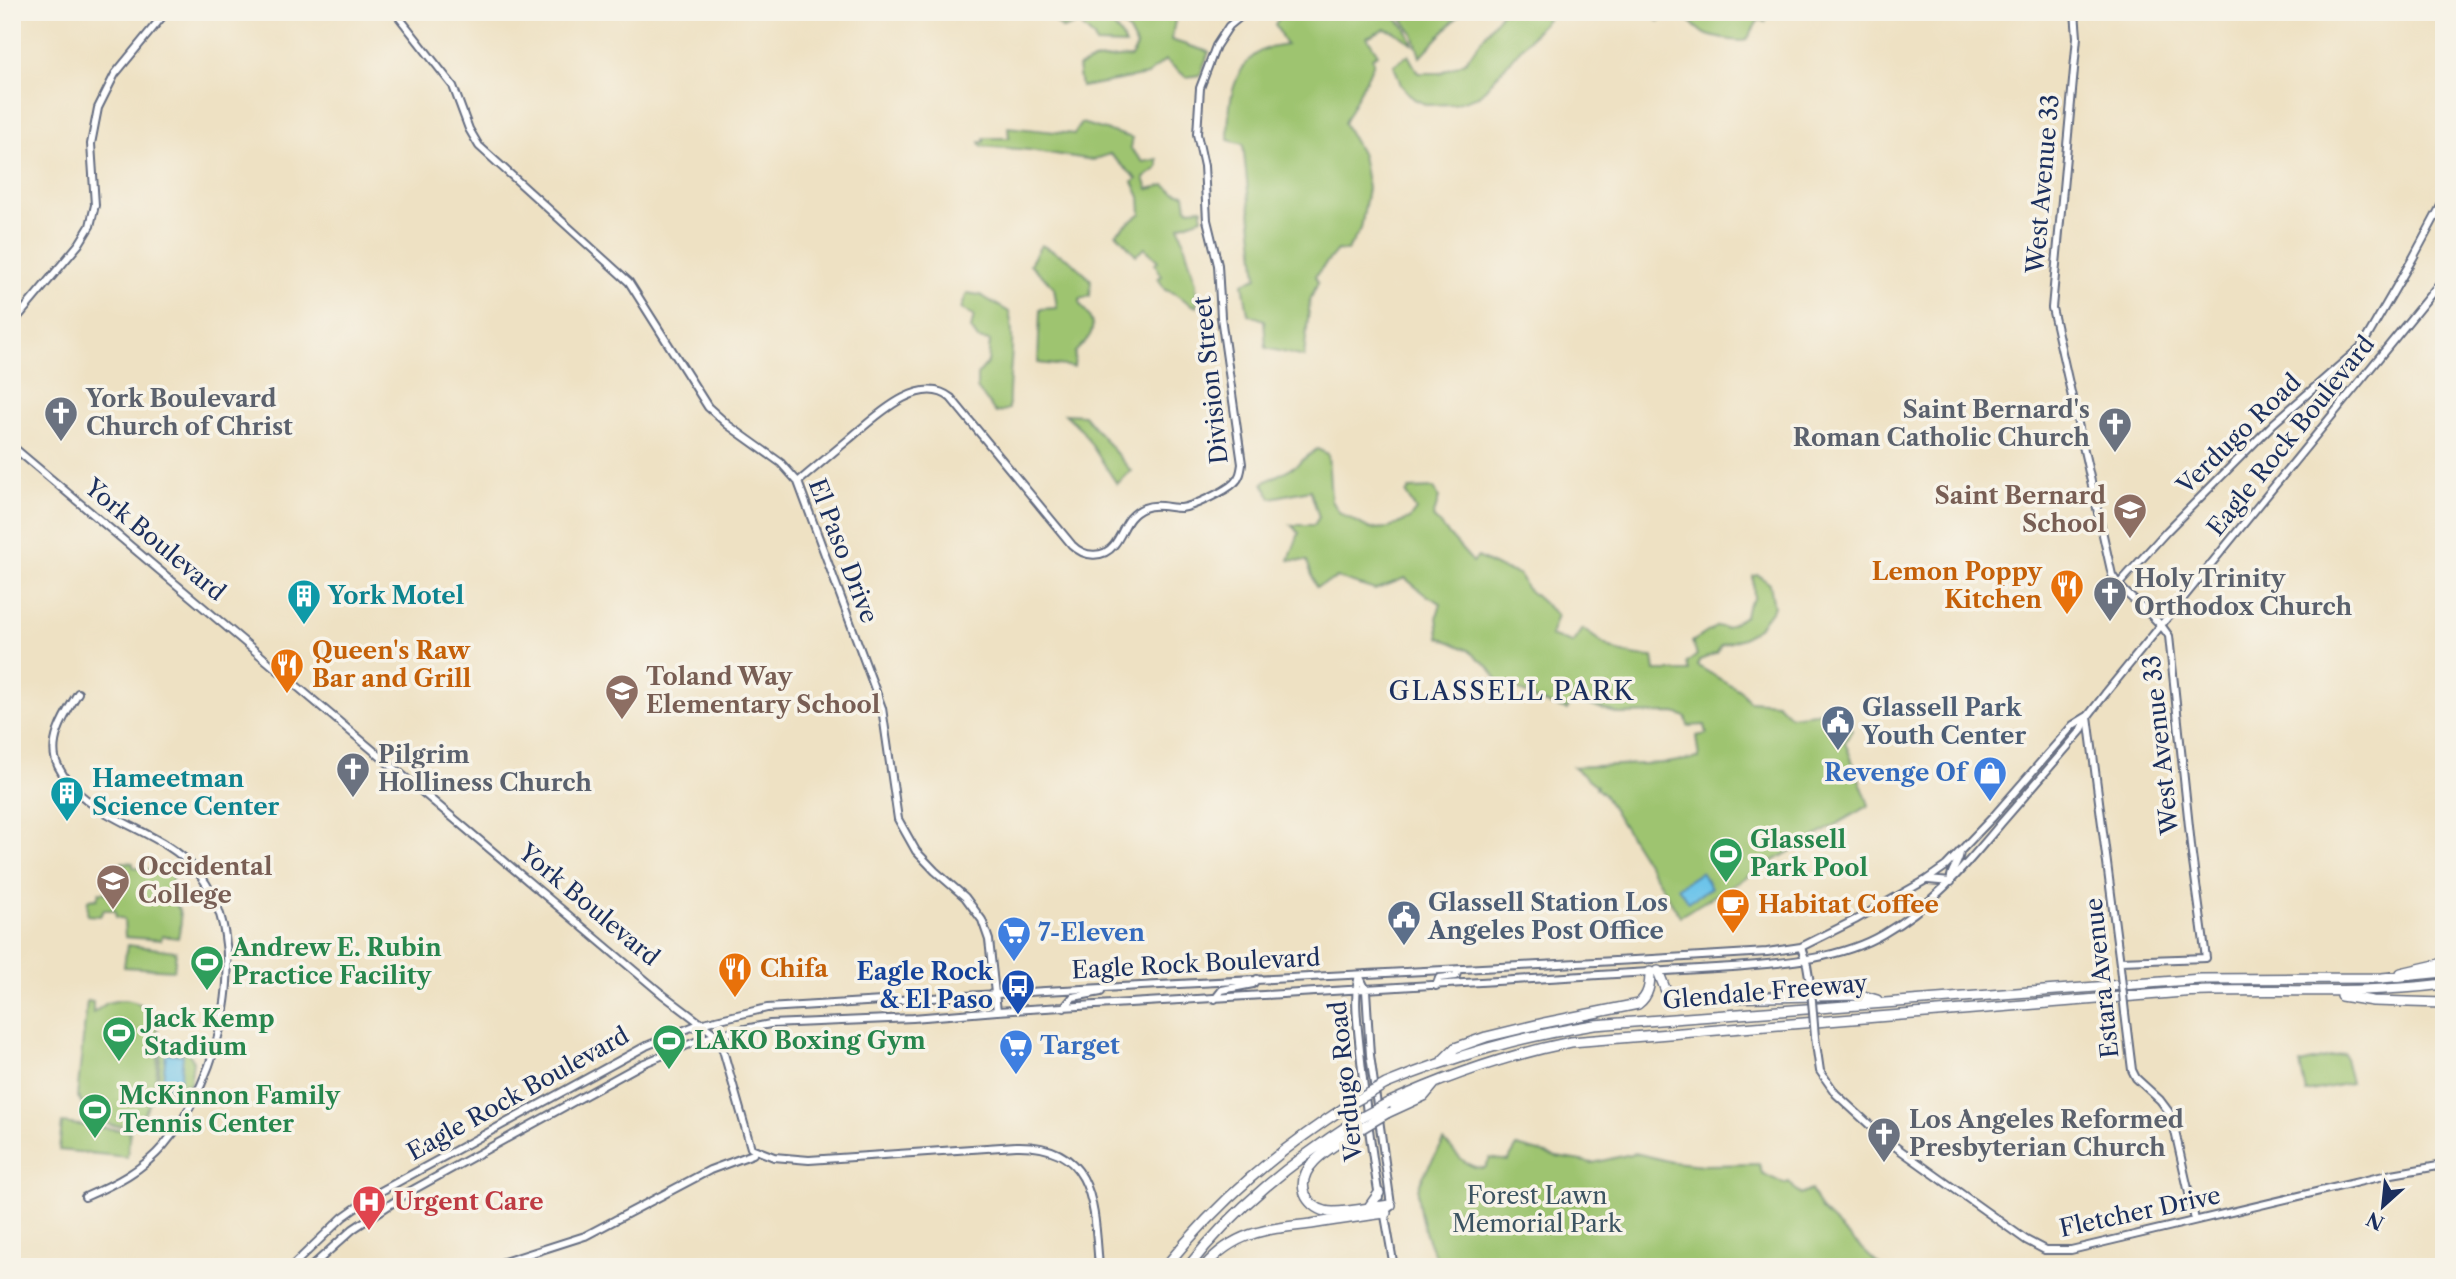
<svg xmlns="http://www.w3.org/2000/svg" width="2456" height="1279" viewBox="0 0 2456 1279" font-family="'Libre Caslon Text',serif">
  <style>
    .green { fill: #9ec470; stroke: #5c7a67; stroke-width: 2 }
    .water { fill: #6dc4ea; stroke: #447aa4; stroke-width: 2 }
    .lines { fill: none; stroke-linecap: round; stroke-linejoin: round }
    .tertiary-casing { stroke: #656d81; stroke-width: 10 }
    .secondary-casing { stroke: #656d81; stroke-width: 10 }
    .motorway-casing { stroke: #656d81; stroke-width: 12 }
    .tertiary { stroke: #fff; stroke-width: 6 }
    .secondary { stroke: #fff; stroke-width: 6 }
    .motorway { stroke: #fff; stroke-width: 9 }
    .tertiary-bridge-casing { stroke: #656d81; stroke-width: 10; stroke-linecap: butt }
    .secondary-bridge-casing { stroke: #656d81; stroke-width: 10; stroke-linecap: butt }
    .motorway-bridge-casing { stroke: #656d81; stroke-width: 12; stroke-linecap: butt }
    .tertiary-bridge { stroke: #fff; stroke-width: 6 }
    .secondary-bridge { stroke: #fff; stroke-width: 6 }
    .motorway-bridge { stroke: #fff; stroke-width: 9 }
    .labels { text-anchor: middle; stroke-width: 7; stroke-linejoin: round; paint-order: stroke }
    .street-label { font-size: 24px; fill: #1b2f5e; stroke: #f7f3e8 }
    .worship-label { font-size: 24px; font-weight: bold; fill: #5b616d; stroke: #f7f3e8; text-anchor: start }
    .education-label { font-size: 24px; font-weight: bold; fill: #785e54; stroke: #f7f3e8; text-anchor: start }
    .food-label { font-size: 24px; font-weight: bold; fill: #c56008; stroke: #f7f3e8; text-anchor: start }
    .culture-label { font-size: 24px; font-weight: bold; fill: #0d838f; stroke: #f7f3e8; text-anchor: start }
    .service-label { font-size: 24px; font-weight: bold; fill: #4e5e75; stroke: #f7f3e8; text-anchor: start }
    .shop-label { font-size: 24px; font-weight: bold; fill: #366cbe; stroke: #f7f3e8; text-anchor: start }
    .leisure-label { font-size: 24px; font-weight: bold; fill: #27864d; stroke: #f7f3e8; text-anchor: start }
    .transit-label { font-size: 24px; font-weight: bold; fill: #164399; stroke: #f7f3e8; text-anchor: end }
    .park-label { font-size: 24px; fill: #3c5462; stroke: #f7f3e8 }
    .health-label { font-size: 24px; font-weight: bold; fill: #be3a42; stroke: #f7f3e8; text-anchor: start }
    .neighbourhood-label { font-size: 26px; letter-spacing: 2px; fill: #1b2f5e; stroke: #f7f3e8 }
  </style>
  <rect width="100%" height="100%" fill="#f7f3e8"/>
  <filter id="ink" filterUnits="userSpaceOnUse"><feTurbulence type="fractalNoise" baseFrequency=".0143" numOctaves="2"/><feDisplacementMap in="SourceGraphic" scale="14" xChannelSelector="R" yChannelSelector="G"/><feConvolveMatrix kernelMatrix="1 2 1 2 8 2 1 2 1" color-interpolation-filters="sRGB"/></filter>
  <filter id="wash" filterUnits="userSpaceOnUse"><feTurbulence type="fractalNoise" baseFrequency=".00686" numOctaves="4" result="noise"/><feDisplacementMap in="SourceGraphic" scale="28" xChannelSelector="R" yChannelSelector="G"/><feGaussianBlur stdDeviation="1.57" result="paint"/><feColorMatrix in="noise" values="0 0 0 0 0 0 0 0 0 0 0 0 0 0 0 0 0 1.4 0 .05"/><feComposite in="paint" operator="in"/></filter>
  <g filter="url(#wash)">
    <rect width="100%" height="100%" fill="#eee1c3"/>
    <!-- green -->
    <path class="green" d="M1046,12C1080,12 1110,9 1126,45L1096,44L1094,38L1079,23L1063,29Z
      M1099,12H1159L1176,17L1171,40L1209,52L1200,75L1186,77L1165,60L1147,75L1081,87L1078,67L1095,60L1131,57L1137,47L1128,30L1115,19Z
      M1284,12H1390L1405,27L1413,44L1393,31L1384,29L1367,37L1378,54L1372,57L1374,63L1344,123L1362,155L1368,188L1361,229L1347,251L1337,250L1315,276L1318,283L1310,300L1304,357L1266,348L1264,320L1248,314L1243,283L1257,278L1243,144L1228,140C1228,109 1230,71 1259,52C1266,47 1278,47 1286,45L1275,24Z
      M1397,12H1462L1420,57L1413,34Z
      M1502,12H1553L1479,96L1454,104L1427,105L1414,99L1401,85L1394,65L1408,55L1418,73H1440L1465,62Z
      M1650,12H1769L1765,22L1759,19L1747,40L1742,41C1716,39 1697,37 1685,13H1676L1658,21Z
      M1081,123L1133,138L1130,148L1143,162L1158,159V168L1144,178L1148,189L1165,185L1174,192L1185,194L1187,209L1202,208V218L1179,226L1196,283L1197,307C1183,302 1180,293 1165,290L1158,278L1162,276L1155,264L1158,261L1145,248L1136,255L1116,233L1141,213L1140,197L1133,182L1137,179L1110,154L1093,160L1029,150L981,146L980,142H984V138H1009L1008,127L1074,134Z
      M1041,245L1069,259L1091,280L1090,296L1080,299V304C1099,326 1095,333 1075,352L1074,367L1038,363L1040,309L1057,308L1054,287L1030,264Z
      M967,293L980,295L1009,312C1017,343 1007,377 1009,409L996,413L977,388V375L988,362L990,341L978,339L971,329L974,315L961,309Z
      M1065,414L1084,415L1131,471L1117,484L1081,429Z
      M1317,449L1328,454L1331,500L1340,513L1370,529L1389,528L1409,519L1416,510L1406,494L1409,489L1434,488L1439,498L1433,517L1473,562L1478,557L1499,568L1519,574L1526,588L1557,615L1550,636L1573,643L1583,629C1610,649 1618,656 1653,657L1655,671H1689L1687,663L1697,655L1692,642L1717,626L1726,628L1745,616L1747,607L1754,598L1753,576L1758,575L1770,584L1774,607L1759,627L1743,638L1721,645L1717,653L1700,660L1698,666L1741,691L1749,701L1777,703L1790,716L1823,712L1846,713L1852,730L1845,742L1869,805L1680,916L1604,795L1596,788L1597,786L1573,767L1666,763L1699,758L1696,736L1707,734L1705,725L1688,726L1686,717L1675,713L1619,714L1572,700L1567,710L1538,701L1515,688L1499,682L1487,665L1468,650L1439,637L1437,616L1441,603L1424,594L1405,578L1375,590L1337,578L1316,587L1307,561L1289,560L1299,533L1291,525H1314L1319,517L1310,490L1271,498L1263,483L1295,466Z
      M122,862L133,863V867L168,872L173,877L171,896L179,910L181,922L178,938L162,936L161,940L125,937L124,919L116,917L115,910H104L100,916L87,915L88,900L97,899L99,892L118,894Z
      M127,945L176,951L174,970L124,967Z
      M120,1000C163,1001 160,1036 157,1068C154,1097 146,1137 104,1123C92,1119 84,1110 79,1098L77,1097L87,1001L93,1002V1013L107,1003Z
      M161,1050L188,1052L193,1060L190,1085L185,1084L184,1088H180L175,1094L166,1092L160,1085L161,1080H158Z
      M2344,1054L2351,1083L2306,1092L2300,1064Z
      M62,1123L130,1131L127,1157L59,1150Z
      M1444,1141C1457,1154 1466,1169 1485,1168L1490,1158L1508,1161L1517,1146L1557,1157L1593,1163L1635,1153L1672,1162L1704,1165L1759,1164L1762,1173L1784,1184L1789,1182L1800,1195L1811,1190L1821,1210L1881,1267H1446C1429,1258 1417,1209 1418,1190C1419,1179 1438,1152 1444,1141Z"/>
    <!-- water -->
    <path class="water" d="M1701,872L1711,888L1688,902L1678,887Z
      M166,1053L183,1055L180,1082H176L173,1089L168,1088L169,1081L163,1080Z"/>
  </g>
  <g filter="url(#ink)">
    <g class="lines">
      <!-- tertiary casing -->
      <g class="tertiary-casing">
        <path id="tertiary" d="M395,12L453,86L469,129L479,146L629,282L708,407L728,425L781,463L798,482L882,708L898,819L916,851L935,871L965,897L982,920L989,940L997,1011
          M2075,12L2077,37L2052,308L2112,575C2126,599 2154,612 2169,636L2192,855L2206,958L2120,961
          M12,324L79,244L90,226L95,205L91,144L98,108L115,74L166,12
          M798,482C815,468 831,454 848,440C872,420 919,372 951,398L1072,545C1084,557 1103,559 1114,545C1125,531 1125,516 1144,508C1157,503 1168,508 1181,508C1192,507 1226,491 1234,483C1240,478 1241,471 1242,464L1221,317L1218,265L1207,220L1204,166L1197,134L1200,88L1216,46L1229,26L1246,12
          M2119,584L2167,531L2274,423L2362,346L2413,258L2444,200
          M78,693C66,713 46,742 58,766C85,821 159,826 196,870C257,941 220,1080 164,1145C143,1170 115,1184 85,1197
          M2088,716L2120,964
          M2125,1013L2132,1070L2136,1078L2160,1100L2169,1112L2174,1127L2195,1220
          M716,1035L723,1050L751,1148L774,1157L809,1160L1016,1146C1096,1144 1094,1207 1099,1267
          M488,1267L585,1236L710,1170L753,1154"/>
      </g>
      <!-- secondary casing -->
      <g class="secondary-casing">
        <path id="secondary" d="M12,446L662,994L716,1035
          M1928,880L1951,882
          M1951,882C1949,870 1960,864 1960,851
          M1801,947L1807,965L1811,989
          M1359,975C1353,1000 1358,1026 1360,1051C1365,1100 1371,1149 1379,1197
          M1359,975L1366,990L1370,1055L1391,1205L1389,1208
          M1436,986L1439,978L1456,976L1458,970
          M1215,999L1222,990L1253,984L1257,979
          M1064,1008L1073,997L1101,992
          M1815,1037L1820,1071L1836,1094L1886,1140L2026,1240L2045,1250H2071L2392,1174L2444,1165
          M1384,1210L1394,1267
          M291,1267L343,1217L374,1195L646,1046L699,1024L767,1008L1045,991L1653,959L1767,952L1801,947L1857,919L1926,880L1946,866L1992,818L2073,725L2086,717
          M311,1267L353,1229L409,1192L642,1064L695,1042L716,1035L770,1024L913,1018L997,1011L1732,967C1781,963 1839,960 1883,934C1936,903 1965,866 2003,821C2029,791 2055,761 2081,731L2088,716L2105,694L2444,278"/>
      </g>
      <!-- motorway casing -->
      <g class="motorway-casing">
        <path id="motorway" d="M1658,971L1666,991L1680,999L1860,995L1877,1000
          M2401,973L2444,963
          M2341,996L2373,1001L2444,1003
          M1443,1060L1455,1048L1486,1037L1544,1023L1638,1004C1649,996 1650,984 1650,972
          M1386,1084C1457,1055 1518,1037 1594,1025L2201,979L2382,978L2444,972
          M1388,1103C1447,1076 1507,1055 1571,1042L2183,992C2270,988 2357,995 2444,984
          M1387,1113L1424,1096L1435,1083
          M1357,1131C1338,1144 1294,1164 1305,1194C1308,1202 1316,1209 1325,1211C1338,1215 1375,1206 1391,1205
          M1369,1207L1379,1193
          M1165,1267C1221,1198 1276,1152 1350,1104
          M1188,1267C1235,1207 1292,1162 1355,1121
          M1204,1267C1235,1231 1267,1229 1311,1224C1336,1220 1361,1216 1386,1213"/>
      </g>
      <!-- tertiary -->
      <use href="#tertiary" class="tertiary"/>
      <!-- secondary -->
      <use href="#secondary" class="secondary"/>
      <!-- motorway -->
      <use href="#motorway" class="motorway"/>
      <!-- tertiary-bridge casing -->
      <g class="tertiary-bridge-casing">
        <path id="tertiary-bridge" d="M2120,967L2125,1013"/>
      </g>
      <!-- secondary-bridge casing -->
      <g class="secondary-bridge-casing">
        <path id="secondary-bridge" d="M1811,989L1815,1037"/>
      </g>
      <!-- motorway-bridge casing -->
      <g class="motorway-bridge-casing">
        <path id="motorway-bridge" d="M1350,1104L1386,1084
          M1355,1121L1388,1103
          M1357,1131L1387,1113"/>
      </g>
      <!-- tertiary-bridge -->
      <use href="#tertiary-bridge" class="tertiary-bridge"/>
      <!-- secondary-bridge -->
      <use href="#secondary-bridge" class="secondary-bridge"/>
      <!-- motorway-bridge -->
      <use href="#motorway-bridge" class="motorway-bridge"/>
    </g>
  </g>
  <!-- icons -->
  <defs>
    <g id="church-pin" transform="scale(1.75)"><path d="M0 17L-7.5 6A9.5 9.5 0 1 1 7.5 6Z" fill="#6b7280" stroke="#f7f3e8"/><path d="M-1.2-6h2.4v3.5h3.3v2.4h-3.3V6h-2.4V-.1h-3.3v-2.4h3.3Z" fill="#fff"/></g>
    <g id="school-pin" transform="scale(1.75)"><path d="M0 17L-7.5 6A9.5 9.5 0 1 1 7.5 6Z" fill="#8d6e63" stroke="#f7f3e8"/><path d="M0-5L7-2L0 1L-7-2ZM-4 1L0 2.5L4 1V4Q0 6-4 4Z" fill="#fff"/></g>
    <g id="restaurant-pin" transform="scale(1.75)"><path d="M0 17L-7.5 6A9.5 9.5 0 1 1 7.5 6Z" fill="#e8710a" stroke="#f7f3e8"/><path d="M-5-6h1v4h1v-4h1v4h1v-4h1v5L-1.5 .5V6h-2V.5L-5-1ZM5-6V6H3V1.5H1.5Q1.5-4 5-6Z" fill="#fff"/></g>
    <g id="building-pin" transform="scale(1.75)"><path d="M0 17L-7.5 6A9.5 9.5 0 1 1 7.5 6Z" fill="#0f9aa8" stroke="#f7f3e8"/><path d="M-4-6H4V6H1V3H-1V6H-4ZM-2.5-4.3h1.7v1.8h-1.7ZM.8-4.3h1.7v1.8H.8ZM-2.5-1h1.7V.8h-1.7ZM.8-1h1.7V.8H.8Z" fill="#fff"/></g>
    <g id="civic-pin" transform="scale(1.75)"><path d="M0 17L-7.5 6A9.5 9.5 0 1 1 7.5 6Z" fill="#5c6f8a" stroke="#f7f3e8"/><path d="M-.6-6.5H3V-4.5H.6V-3L4-1V1h2V6H-6V1h2V-1L-.6-3ZM-1.2 2.5V6h2.4V2.5Z" fill="#fff"/></g>
    <g id="shop-pin" transform="scale(1.75)"><path d="M0 17L-7.5 6A9.5 9.5 0 1 1 7.5 6Z" fill="#3f7fe0" stroke="#f7f3e8"/><path d="M-5-2.5h2.3a2.7 3.5 0 0 1 5.4 0H5L5.5 6h-11ZM-1.5-2.5h3a1.5 2.3 0 0 0-3 0Z" fill="#fff"/></g>
    <g id="stadium-pin" transform="scale(1.75)"><path d="M0 17L-7.5 6A9.5 9.5 0 1 1 7.5 6Z" fill="#2e9e5b" stroke="#f7f3e8"/><path d="M0-5a6.5 5 0 1 0 0 10a6.5 5 0 1 0 0-10ZM-3.5-1.8h7v3.6h-7Z" fill="#fff"/></g>
    <g id="university-pin" transform="scale(1.75)"><path d="M0 17L-7.5 6A9.5 9.5 0 1 1 7.5 6Z" fill="#8d6e63" stroke="#f7f3e8"/><path d="M0-5L7-2L0 1L-7-2ZM-4 1L0 2.5L4 1V4Q0 6-4 4Z" fill="#fff"/></g>
    <g id="cafe-pin" transform="scale(1.75)"><path d="M0 17L-7.5 6A9.5 9.5 0 1 1 7.5 6Z" fill="#e8710a" stroke="#f7f3e8"/><path d="M-5.5-4.5H6V0H3Q3 3.5 0 3.5H-2.5Q-5.5 3.5-5.5 0ZM3-3.2v2h1.7v-2ZM-6 4.5H4V6H-6Z" fill="#fff"/></g>
    <g id="supermarket-pin" transform="scale(1.75)"><path d="M0 17L-7.5 6A9.5 9.5 0 1 1 7.5 6Z" fill="#3f7fe0" stroke="#f7f3e8"/><path d="M-6-5.5h2.5l.6 2H6L4.5 2H-2.5L-4.4-4H-6ZM-1.5 3.2a1.3 1.3 0 1 0 .1 0ZM3 3.2a1.3 1.3 0 1 0 .1 0Z" fill="#fff"/></g>
    <g id="bus-pin" transform="scale(1.75)"><path d="M0 17L-7.5 6A9.5 9.5 0 1 1 7.5 6Z" fill="#1a4fb4" stroke="#f7f3e8"/><path d="M-5-6H5V4H4V6H2V4H-2V6H-4V4H-5ZM-3.5-4V0h7V-4ZM-3.5 1.2v1.5H-2V1.2ZM2 1.2v1.5H3.5V1.2Z" fill="#fff"/></g>
    <g id="hospital-pin" transform="scale(1.75)"><path d="M0 17L-7.5 6A9.5 9.5 0 1 1 7.5 6Z" fill="#e0444e" stroke="#f7f3e8"/><path d="M-5-5h3v3.5h4V-5h3V5h-3V1.5h-4V5h-3Z" fill="#fff"/></g>
  </defs>
  <g fill-rule="evenodd">
    <use href="#church-pin" x="61" y="413"/>
    <use href="#church-pin" x="2115" y="424"/>
    <use href="#school-pin" x="2130" y="510"/>
    <use href="#restaurant-pin" x="2067" y="586"/>
    <use href="#church-pin" x="2110" y="593"/>
    <use href="#building-pin" x="304" y="596"/>
    <use href="#restaurant-pin" x="287" y="665"/>
    <use href="#school-pin" x="622" y="691"/>
    <use href="#civic-pin" x="1838" y="722"/>
    <use href="#church-pin" x="353" y="769"/>
    <use href="#shop-pin" x="1990" y="773"/>
    <use href="#building-pin" x="67" y="793"/>
    <use href="#stadium-pin" x="1726" y="854"/>
    <use href="#university-pin" x="113" y="881"/>
    <use href="#cafe-pin" x="1733" y="905"/>
    <use href="#civic-pin" x="1404" y="917"/>
    <use href="#supermarket-pin" x="1014" y="933"/>
    <use href="#stadium-pin" x="207" y="962"/>
    <use href="#restaurant-pin" x="735" y="969"/>
    <use href="#bus-pin" x="1018" y="986"/>
    <use href="#stadium-pin" x="119" y="1033"/>
    <use href="#stadium-pin" x="669" y="1041"/>
    <use href="#supermarket-pin" x="1016" y="1046"/>
    <use href="#stadium-pin" x="95" y="1110"/>
    <use href="#church-pin" x="1884" y="1134"/>
    <use href="#hospital-pin" x="369" y="1202"/>
  </g>
  <g class="labels">
    <!-- street labels -->
    <g class="street-label">
      <text transform="translate(2043 184) rotate(-85)" y="8">West Avenue 33</text>
      <text transform="translate(1211 380) rotate(-96)" y="8">Division Street</text>
      <text transform="translate(2239 434) rotate(-44)" y="8">Verdugo Road</text>
      <text transform="translate(2291 436) rotate(-51)" y="8">Eagle Rock Boulevard</text>
      <text transform="translate(155 540) rotate(40)" y="8">York Boulevard</text>
      <text transform="translate(843 551) rotate(69)" y="8">El Paso Drive</text>
      <text transform="translate(2161 745) rotate(-96)" y="8">West Avenue 33</text>
      <text transform="translate(589 905) rotate(40)" y="8">York Boulevard</text>
      <text transform="translate(1196 964) rotate(-3)" y="8">Eagle Rock Boulevard</text>
      <text transform="translate(2102 978) rotate(-96)" y="8">Estara Avenue</text>
      <text transform="translate(1765 992) rotate(-5)" y="8">Glendale Freeway</text>
      <text transform="translate(1346 1081) rotate(-96)" y="8">Verdugo Road</text>
      <text transform="translate(518 1094) rotate(-29)" y="8">Eagle Rock Boulevard</text>
      <text transform="translate(2140 1212) rotate(-12)" y="8">Fletcher Drive</text>
    </g>
    <!-- worship labels -->
    <g class="worship-label">
      <text x="86" y="407">York Boulevard<tspan x="86" dy="28">Church of Christ</tspan></text>
      <text x="2090" y="418" text-anchor="end">Saint Bernard's<tspan x="2090" dy="28">Roman Catholic Church</tspan></text>
      <text x="2134" y="587">Holy Trinity<tspan x="2134" dy="28">Orthodox Church</tspan></text>
      <text x="378" y="763">Pilgrim<tspan x="378" dy="28">Holliness Church</tspan></text>
      <text x="1909" y="1128">Los Angeles Reformed<tspan x="1909" dy="28">Presbyterian Church</tspan></text>
    </g>
    <!-- education labels -->
    <g class="education-label">
      <text x="2106" y="504" text-anchor="end">Saint Bernard<tspan x="2106" dy="28">School</tspan></text>
      <text x="646" y="685">Toland Way<tspan x="646" dy="28">Elementary School</tspan></text>
      <text x="138" y="875">Occidental<tspan x="138" dy="28">College</tspan></text>
    </g>
    <!-- food labels -->
    <g class="food-label">
      <text x="2042" y="580" text-anchor="end">Lemon Poppy<tspan x="2042" dy="28">Kitchen</tspan></text>
      <text x="312" y="659">Queen's Raw<tspan x="312" dy="28">Bar and Grill</tspan></text>
      <text x="1758" y="913">Habitat Coffee</text>
      <text x="760" y="977">Chifa</text>
    </g>
    <!-- culture labels -->
    <g class="culture-label">
      <text x="328" y="604">York Motel</text>
      <text x="92" y="787">Hameetman<tspan x="92" dy="28">Science Center</tspan></text>
    </g>
    <!-- service labels -->
    <g class="service-label">
      <text x="1862" y="716">Glassell Park<tspan x="1862" dy="28">Youth Center</tspan></text>
      <text x="1428" y="911">Glassell Station Los<tspan x="1428" dy="28">Angeles Post Office</tspan></text>
    </g>
    <!-- shop labels -->
    <g class="shop-label">
      <text x="1966" y="781" text-anchor="end">Revenge Of</text>
      <text x="1038" y="941">7-Eleven</text>
      <text x="1040" y="1054">Target</text>
    </g>
    <!-- leisure labels -->
    <g class="leisure-label">
      <text x="1750" y="848">Glassell<tspan x="1750" dy="28">Park Pool</tspan></text>
      <text x="232" y="956">Andrew E. Rubin<tspan x="232" dy="28">Practice Facility</tspan></text>
      <text x="144" y="1027">Jack Kemp<tspan x="144" dy="28">Stadium</tspan></text>
      <text x="694" y="1049">LAKO Boxing Gym</text>
      <text x="119" y="1104">McKinnon Family<tspan x="119" dy="28">Tennis Center</tspan></text>
    </g>
    <!-- transit labels -->
    <g class="transit-label">
      <text x="993" y="980">Eagle Rock<tspan x="993" dy="28">&amp; El Paso</tspan></text>
    </g>
    <!-- park labels -->
    <g class="park-label">
      <text x="1537" y="1204">Forest Lawn<tspan x="1537" dy="28">Memorial Park</tspan></text>
    </g>
    <!-- health labels -->
    <g class="health-label">
      <text x="394" y="1210">Urgent Care</text>
    </g>
    <!-- neighbourhood labels -->
    <g class="neighbourhood-label">
      <text x="1512" y="700">GLASSELL PARK</text>
    </g>
  </g>
  <!-- margin -->
  <rect width="2456" height="1279" fill="none" stroke="#f7f3e8" stroke-width="42"/>
  <!-- north arrow -->
  <g transform="translate(2383 1206) rotate(207)" stroke="#f7f3e8" stroke-width="5" paint-order="stroke">
  <path d="M0-5L12 26L0 18L-12 26Z" fill="#1b2f5e"/>
  <text y="-10" font-size="19" font-weight="bold" text-anchor="middle" fill="#1b2f5e">N</text>
  </g>
</svg>
